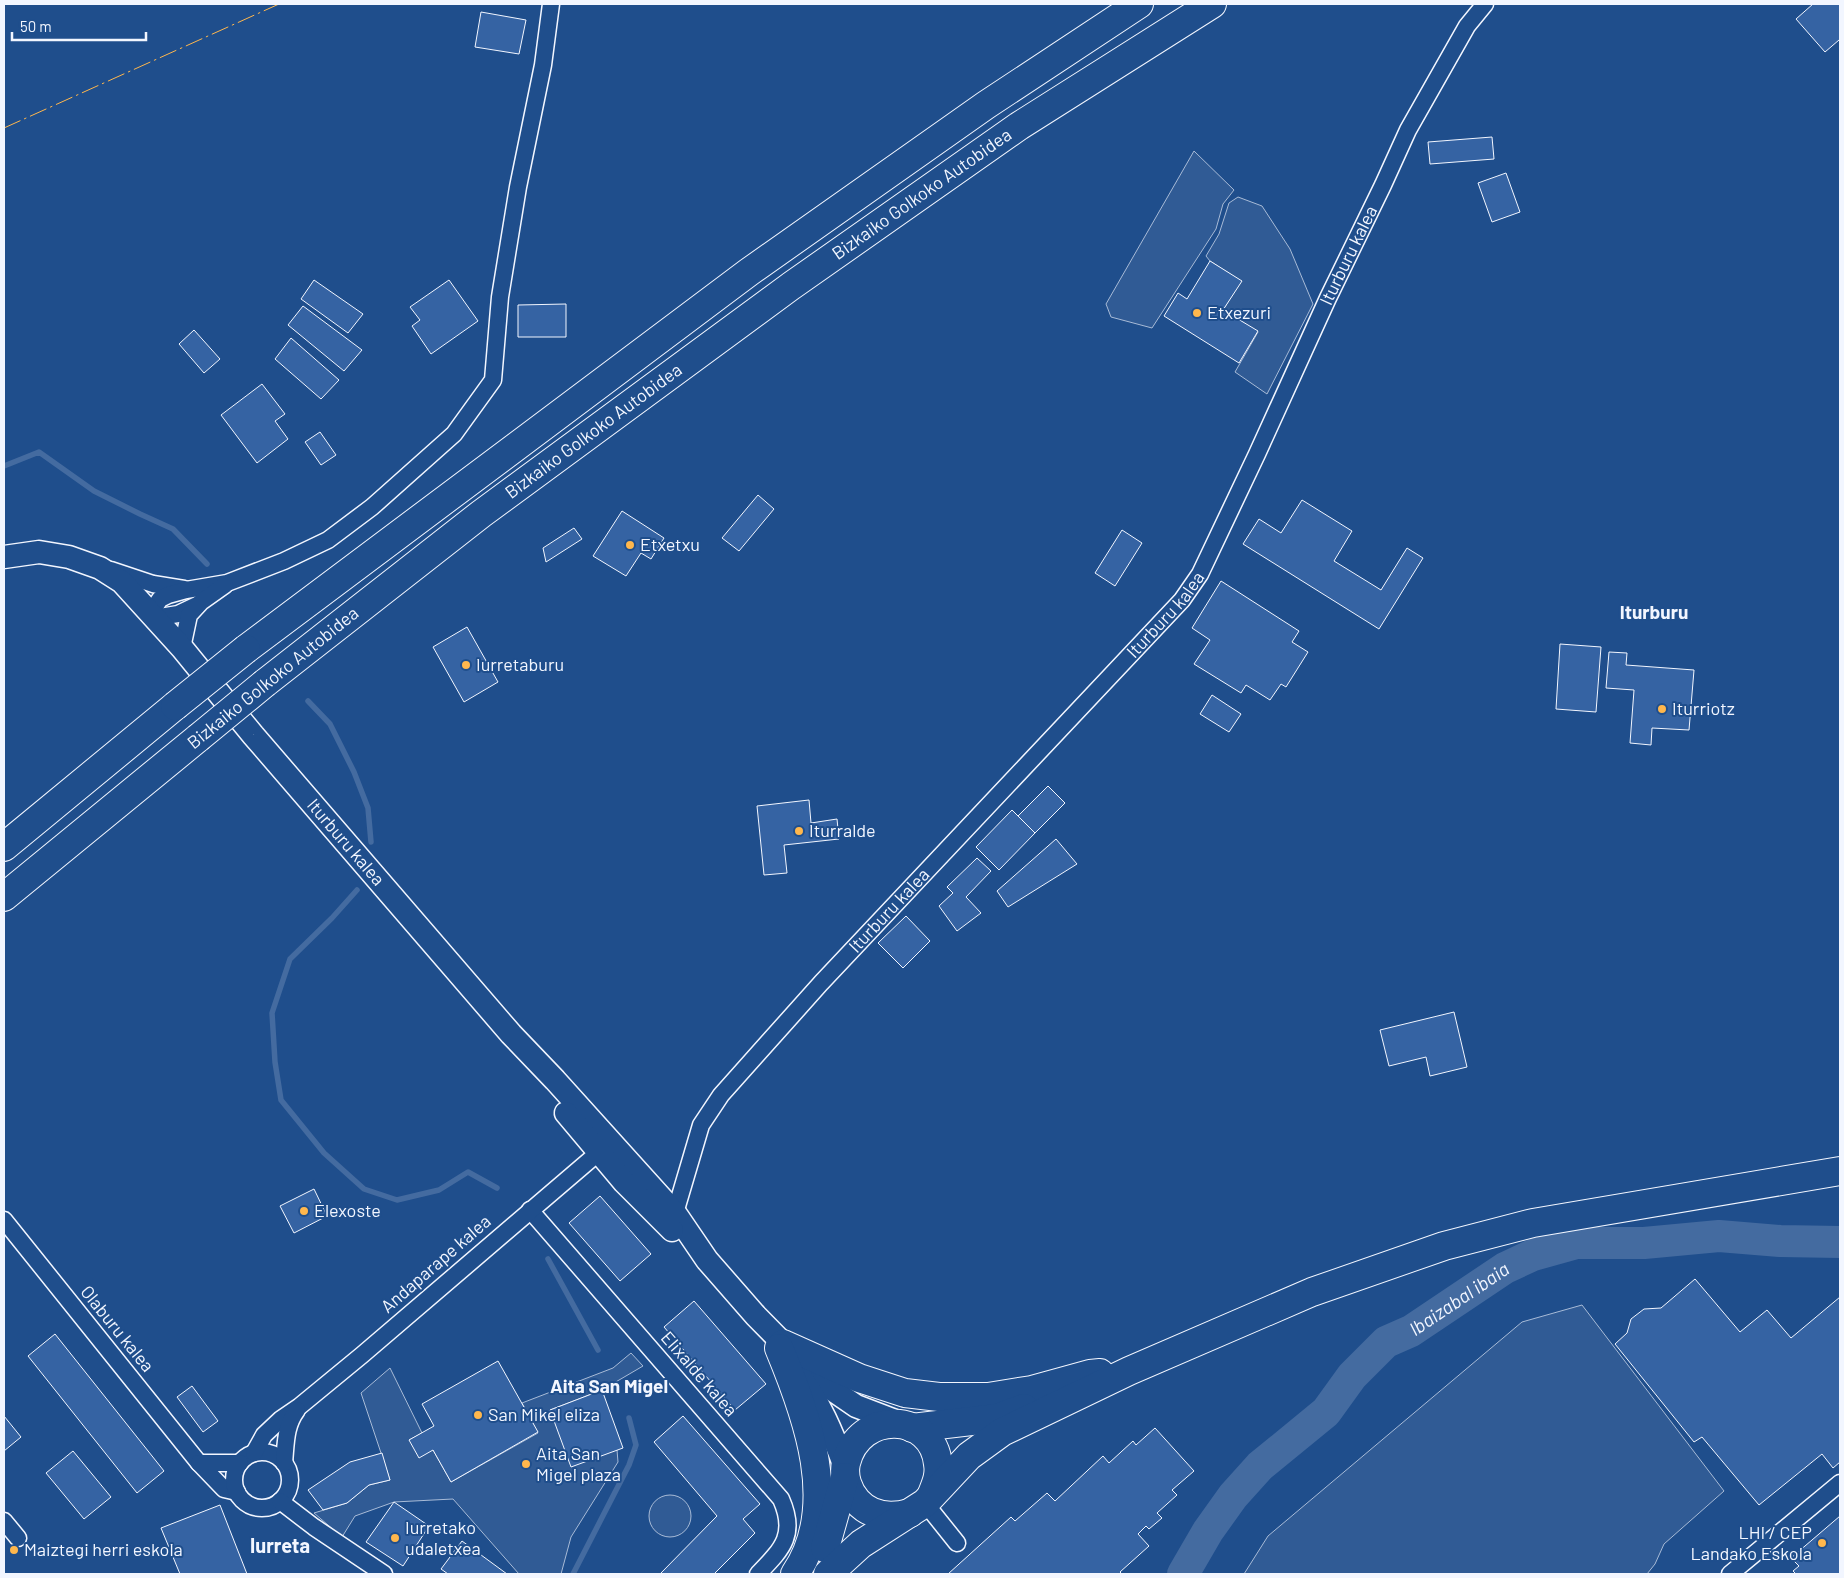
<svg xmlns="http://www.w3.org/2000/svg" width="1844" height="1578" viewBox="0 0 1844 1578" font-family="Barlow,sans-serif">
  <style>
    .built { fill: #305b95; stroke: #a8bbd7 }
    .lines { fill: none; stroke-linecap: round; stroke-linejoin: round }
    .stream { stroke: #446ba0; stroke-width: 5.5 }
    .river { stroke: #446ba0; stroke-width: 32 }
    .building { fill: #3563a3; stroke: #f2f6ff }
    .street-casing { stroke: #f2f6ff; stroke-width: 19 }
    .secondary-casing { stroke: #f2f6ff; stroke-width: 25 }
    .highway-casing { stroke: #f2f6ff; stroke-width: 30 }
    .street { stroke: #1f4e8c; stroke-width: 16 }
    .secondary { stroke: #1f4e8c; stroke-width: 22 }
    .highway { stroke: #1f4e8c; stroke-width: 28 }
    .highway-bridge-casing { stroke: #f2f6ff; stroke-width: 30; stroke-linecap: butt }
    .highway-bridge { stroke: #1f4e8c; stroke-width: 28 }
    .power { stroke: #ffb74d; stroke-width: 1; stroke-dasharray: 18 4 2.5 4; stroke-linecap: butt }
    .poi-dot { fill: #ffb74d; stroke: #1f4e8c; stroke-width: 2 }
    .labels { text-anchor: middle; stroke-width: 4; stroke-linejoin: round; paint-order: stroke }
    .street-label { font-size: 18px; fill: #f2f6ff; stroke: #1f4e8c }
    .poi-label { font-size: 18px; fill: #f2f6ff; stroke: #1f4e8c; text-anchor: start }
    .neighbourhood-label { font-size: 19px; font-weight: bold; fill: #f2f6ff; stroke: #1f4e8c }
    .water-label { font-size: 19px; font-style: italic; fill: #f2f6ff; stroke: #1f4e8c }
    .quarter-label { font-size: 20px; font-weight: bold; fill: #f2f6ff; stroke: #1f4e8c }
  </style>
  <rect width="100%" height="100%" fill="#1f4e8c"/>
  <!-- built -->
  <path class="built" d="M1194,151L1234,190L1223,204L1216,229L1152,328L1111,317L1106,304Z
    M1238,197L1262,206L1290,249L1313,304L1267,394L1235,372L1258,332L1223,310L1241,281L1210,261L1206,256L1219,234L1229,203Z
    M1582,1305L1724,1491L1664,1544L1655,1564L1647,1574H1244L1268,1536L1522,1322Z
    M631,1353L643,1366L602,1390L550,1410L617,1450L618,1462L571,1537L561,1574H519L453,1499L394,1502L355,1516L342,1537L314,1513L347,1503L369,1485L390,1480L361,1393L390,1368L422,1433L409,1440L433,1450L451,1482L538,1433L522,1403L613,1368Z
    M649 1516a21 21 0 1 1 42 0a21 21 0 1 1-42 0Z"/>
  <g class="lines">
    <!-- stream -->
    <path class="stream" d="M4,466L39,452L94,491L140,514L173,529L207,564
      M308,701L330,724L354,772L368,808L371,842
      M357,890L332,918L290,959L272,1013L275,1062L281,1100L324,1153L364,1189L397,1200L439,1190L468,1172L497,1188
      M548,1259L598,1350
      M573,1574L629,1465L636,1445L629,1418"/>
    <!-- river -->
    <path class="river" id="s1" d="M1183,1574L1208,1531L1233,1496L1260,1466L1326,1412L1352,1376L1386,1342L1411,1331L1505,1268L1533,1255L1576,1243H1644L1719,1236L1780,1241L1840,1242"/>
  </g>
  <!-- building -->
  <path class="building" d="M1813,4H1840V41L1839,40L1825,52L1796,19Z
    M481,12L526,20L519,54L475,47Z
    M1492,137L1494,159L1430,164L1428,142Z
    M1506,173L1520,212L1492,222L1478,183Z
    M1210,261L1242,281L1223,310L1258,331L1239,363L1164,316L1178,293L1187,299Z
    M314,280L363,314L348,333L301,299Z
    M449,280L478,321L431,354L412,326L420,320L410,307Z
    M566,304V337H518V305Z
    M303,306L362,350L344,371L288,325Z
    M194,330L220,359L204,373L179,344Z
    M291,338L339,380L321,399L275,359Z
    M262,384L285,414L275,421L288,439L257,463L221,415Z
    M320,432L336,455L321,465L305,442Z
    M758,495L774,509L739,551L722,538Z
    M1302,500L1352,531L1334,561L1381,590L1407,548L1423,558L1379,629L1243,544L1259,519L1281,533Z
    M622,511L664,538L651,559L641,553L626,576L593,556Z
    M574,528L582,539L546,562L543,548Z
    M1122,530L1142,543L1115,586L1095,573Z
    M1221,581L1299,631L1292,642L1308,652L1286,687L1281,684L1270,700L1246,685L1241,693L1194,664L1210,640L1192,628Z
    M467,627L498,682L464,702L433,647Z
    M1560,644L1601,647L1596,712L1556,709Z
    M1609,652L1627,653L1626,665L1694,670L1689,730L1652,728L1651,745L1630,743L1634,690L1606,688Z
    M1212,695L1241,714L1229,732L1200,714Z
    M1048,786L1065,803L1035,833L1018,816Z
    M809,800L811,823L837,819L839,839L784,845L787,873L764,875L757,806Z
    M1012,810L1035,833L999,870L976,847Z
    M1056,839L1077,864L1008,907L997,891Z
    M977,858L991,871L966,897L981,913L957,931L939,906L953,893L947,887Z
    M906,916L930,941L903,968L878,943Z
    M1454,1012L1467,1067L1430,1076L1426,1057L1389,1066L1380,1030Z
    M314,1189L327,1216L294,1233L280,1206Z
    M600,1196L651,1254L620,1281L569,1223Z
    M1695,1279L1740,1332L1767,1310L1791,1338L1840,1297V1462L1833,1468L1822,1454L1759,1505L1702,1437L1694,1442L1615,1344L1627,1333L1631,1319L1644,1309L1661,1308Z
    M694,1301L766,1384L735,1410L664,1327Z
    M55,1334L164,1471L137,1493L28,1356Z
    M498,1361L538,1432L451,1482L433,1450L419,1458L409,1440L434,1426L422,1404Z
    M192,1386L218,1421L203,1432L177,1397Z
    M602,1390L623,1448L571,1467L550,1410Z
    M4,1416L21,1437L4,1451Z
    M683,1416L760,1504L743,1519L755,1533L714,1574H660L717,1516L654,1442Z
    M1155,1428L1194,1471L1172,1490L1177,1495L1157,1513L1162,1518L1149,1529L1146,1526L1138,1534L1149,1546L1120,1572L1122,1574H948L1011,1517L1015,1521L1047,1493L1055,1501L1103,1456L1109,1463L1133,1441L1136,1445Z
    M73,1451L111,1497L84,1519L46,1473Z
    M382,1453L390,1480L369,1485L347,1503L323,1510L308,1490L350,1462Z
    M394,1502L429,1526L403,1566L366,1542Z
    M220,1505L247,1574H180L161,1528Z
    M1840,1516V1574H1796L1793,1571L1799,1566L1791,1558Z
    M462,1541L507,1574H448L441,1569Z"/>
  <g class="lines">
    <!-- street casing -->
    <g class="street-casing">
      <g id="street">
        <path d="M111,570L153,584L184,589"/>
        <path d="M150,614L160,599L168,595L186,590L227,583L284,561L328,540L372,507L454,434L493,380L500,297L518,187L543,65L551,4"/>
        <path d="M154,618L178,614L197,605"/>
        <path d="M182,648L189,615L201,602L225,585"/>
        <path d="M530,1210L781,1499C797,1535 782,1549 758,1574"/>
        <path d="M4,1220L199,1463L224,1489L237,1492"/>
        <path id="s2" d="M678,1221L675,1213L701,1125L721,1095L821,983L1182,600L1200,574L1257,454L1328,298L1383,185L1408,130L1467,26L1485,4"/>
        <circle cx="262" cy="1480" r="28"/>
        <path d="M254,1453L264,1435L281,1419L300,1406L362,1355L598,1153"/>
        <path d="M199,1463H240"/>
        <path d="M284,1463C286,1443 285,1426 297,1410"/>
        <path d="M280,1501L314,1527L384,1574"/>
        <path d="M925,1503L957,1543"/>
        <path d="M4,1521L18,1538"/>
        <path d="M1730,1574L1840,1483"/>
      </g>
    </g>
    <!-- secondary casing -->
    <g class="secondary-casing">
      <g id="secondary">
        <path id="s3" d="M4,557L39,552L69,557L100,568L122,582L182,648L253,735L511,1034L555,1080L675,1213L707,1260L756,1316L821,1382L856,1406L903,1424"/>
        <path d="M566,1113L624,1182L672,1230"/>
        <path d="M797,1372C820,1403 832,1432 845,1467"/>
      </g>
    </g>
    <!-- highway casing -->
    <g class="highway-casing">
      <g id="highway">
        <path d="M246,649L749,272L986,105L1139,4"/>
        <path id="s4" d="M265,683L481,514L791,286L1019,126L1212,4"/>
        <path d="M4,847L175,706"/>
        <path d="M4,897L198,738"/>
        <path d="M783,1344L859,1378L905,1393L939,1397H988L1032,1390L1090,1374L1100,1373"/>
        <path d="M779,1348C807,1415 841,1507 795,1574"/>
        <path d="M912,1428L997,1418L1024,1408"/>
        <path d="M910,1513C891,1518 871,1517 857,1501C848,1491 843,1476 846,1463C859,1409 933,1412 938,1464C940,1475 936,1484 932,1494"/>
        <path d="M825,1548L845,1477"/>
        <path d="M828,1574L861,1544L925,1503L969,1456L1002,1432L1129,1371L1312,1292L1444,1246L1533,1223L1840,1171"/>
      </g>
    </g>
    <!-- street -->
    <use href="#street" class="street"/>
    <!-- secondary -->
    <use href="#secondary" class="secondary"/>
    <!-- highway -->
    <use href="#highway" class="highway"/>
    <!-- highway-bridge casing -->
    <g class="highway-bridge-casing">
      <path id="highway-bridge" d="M175,706L246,649
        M198,738L265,683"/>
    </g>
    <!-- highway-bridge -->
    <use href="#highway-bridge" class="highway-bridge"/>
    <!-- power -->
    <path class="power" d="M4,128L279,4"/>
  </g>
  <!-- markers -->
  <g class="poi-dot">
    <circle cx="1197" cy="313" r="5"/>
    <circle cx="630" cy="545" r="5"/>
    <circle cx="466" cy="665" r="5"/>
    <circle cx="1662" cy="709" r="5"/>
    <circle cx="799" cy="831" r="5"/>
    <circle cx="304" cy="1211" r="5"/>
    <circle cx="478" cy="1415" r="5"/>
    <circle cx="526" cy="1464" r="5"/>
    <circle cx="395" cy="1538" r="5"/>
    <circle cx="1822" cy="1543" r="5"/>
    <circle cx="14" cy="1550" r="5"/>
  </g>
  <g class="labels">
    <!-- street labels -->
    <g class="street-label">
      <text dy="6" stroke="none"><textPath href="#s4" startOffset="819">Bizkaiko Golkoko Autobidea</textPath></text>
      <text dy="6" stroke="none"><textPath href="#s2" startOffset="1196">Iturburu kalea</textPath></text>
      <text dy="6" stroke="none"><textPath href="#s4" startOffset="414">Bizkaiko Golkoko Autobidea</textPath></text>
      <text dy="6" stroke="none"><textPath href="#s2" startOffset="791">Iturburu kalea</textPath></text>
      <text transform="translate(273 678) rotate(-39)" y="6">Bizkaiko Golkoko Autobidea</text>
      <text dy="6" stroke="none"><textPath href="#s3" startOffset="468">Iturburu kalea</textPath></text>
      <text dy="6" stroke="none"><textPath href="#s2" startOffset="386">Iturburu kalea</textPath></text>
      <text transform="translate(436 1264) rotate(-41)" y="6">Andaparape kalea</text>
      <text transform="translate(117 1329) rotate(51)" y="6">Olaburu kalea</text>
      <text transform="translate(699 1374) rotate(49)" y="6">Elixalde kalea</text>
    </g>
    <!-- poi labels -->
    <g class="poi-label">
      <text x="1207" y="319">Etxezuri</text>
      <text x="640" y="551">Etxetxu</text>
      <text x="476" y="671">Iurretaburu</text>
      <text x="1672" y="715">Iturriotz</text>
      <text x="809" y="837">Iturralde</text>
      <text x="314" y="1217">Elexoste</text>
      <text x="488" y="1421">San Mikel eliza</text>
      <text x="536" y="1460">Aita San<tspan x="536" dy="21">Migel plaza</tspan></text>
      <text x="405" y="1534">Iurretako<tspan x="405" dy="21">udaletxea</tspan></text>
      <text x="1812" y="1539" text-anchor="end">LHI / CEP<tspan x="1812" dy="21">Landako Eskola</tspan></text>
      <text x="24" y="1556">Maiztegi herri eskola</text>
    </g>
    <!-- neighbourhood labels -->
    <g class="neighbourhood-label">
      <text x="1654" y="619">Iturburu</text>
      <text x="609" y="1393">Aita San Migel</text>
    </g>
    <!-- water labels -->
    <g class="water-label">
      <text dy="7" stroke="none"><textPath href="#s1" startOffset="396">Ibaizabal ibaia</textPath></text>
    </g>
    <!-- quarter labels -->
    <g class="quarter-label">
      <text x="280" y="1553">Iurreta</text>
    </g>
  </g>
  <!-- border -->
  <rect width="1844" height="1578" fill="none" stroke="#f2f6ff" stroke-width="10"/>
  <!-- scale -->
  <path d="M12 32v8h134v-8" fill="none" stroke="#f2f6ff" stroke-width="2.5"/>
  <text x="20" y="32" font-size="15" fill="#f2f6ff" stroke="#1f4e8c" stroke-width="4" paint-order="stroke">50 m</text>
</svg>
